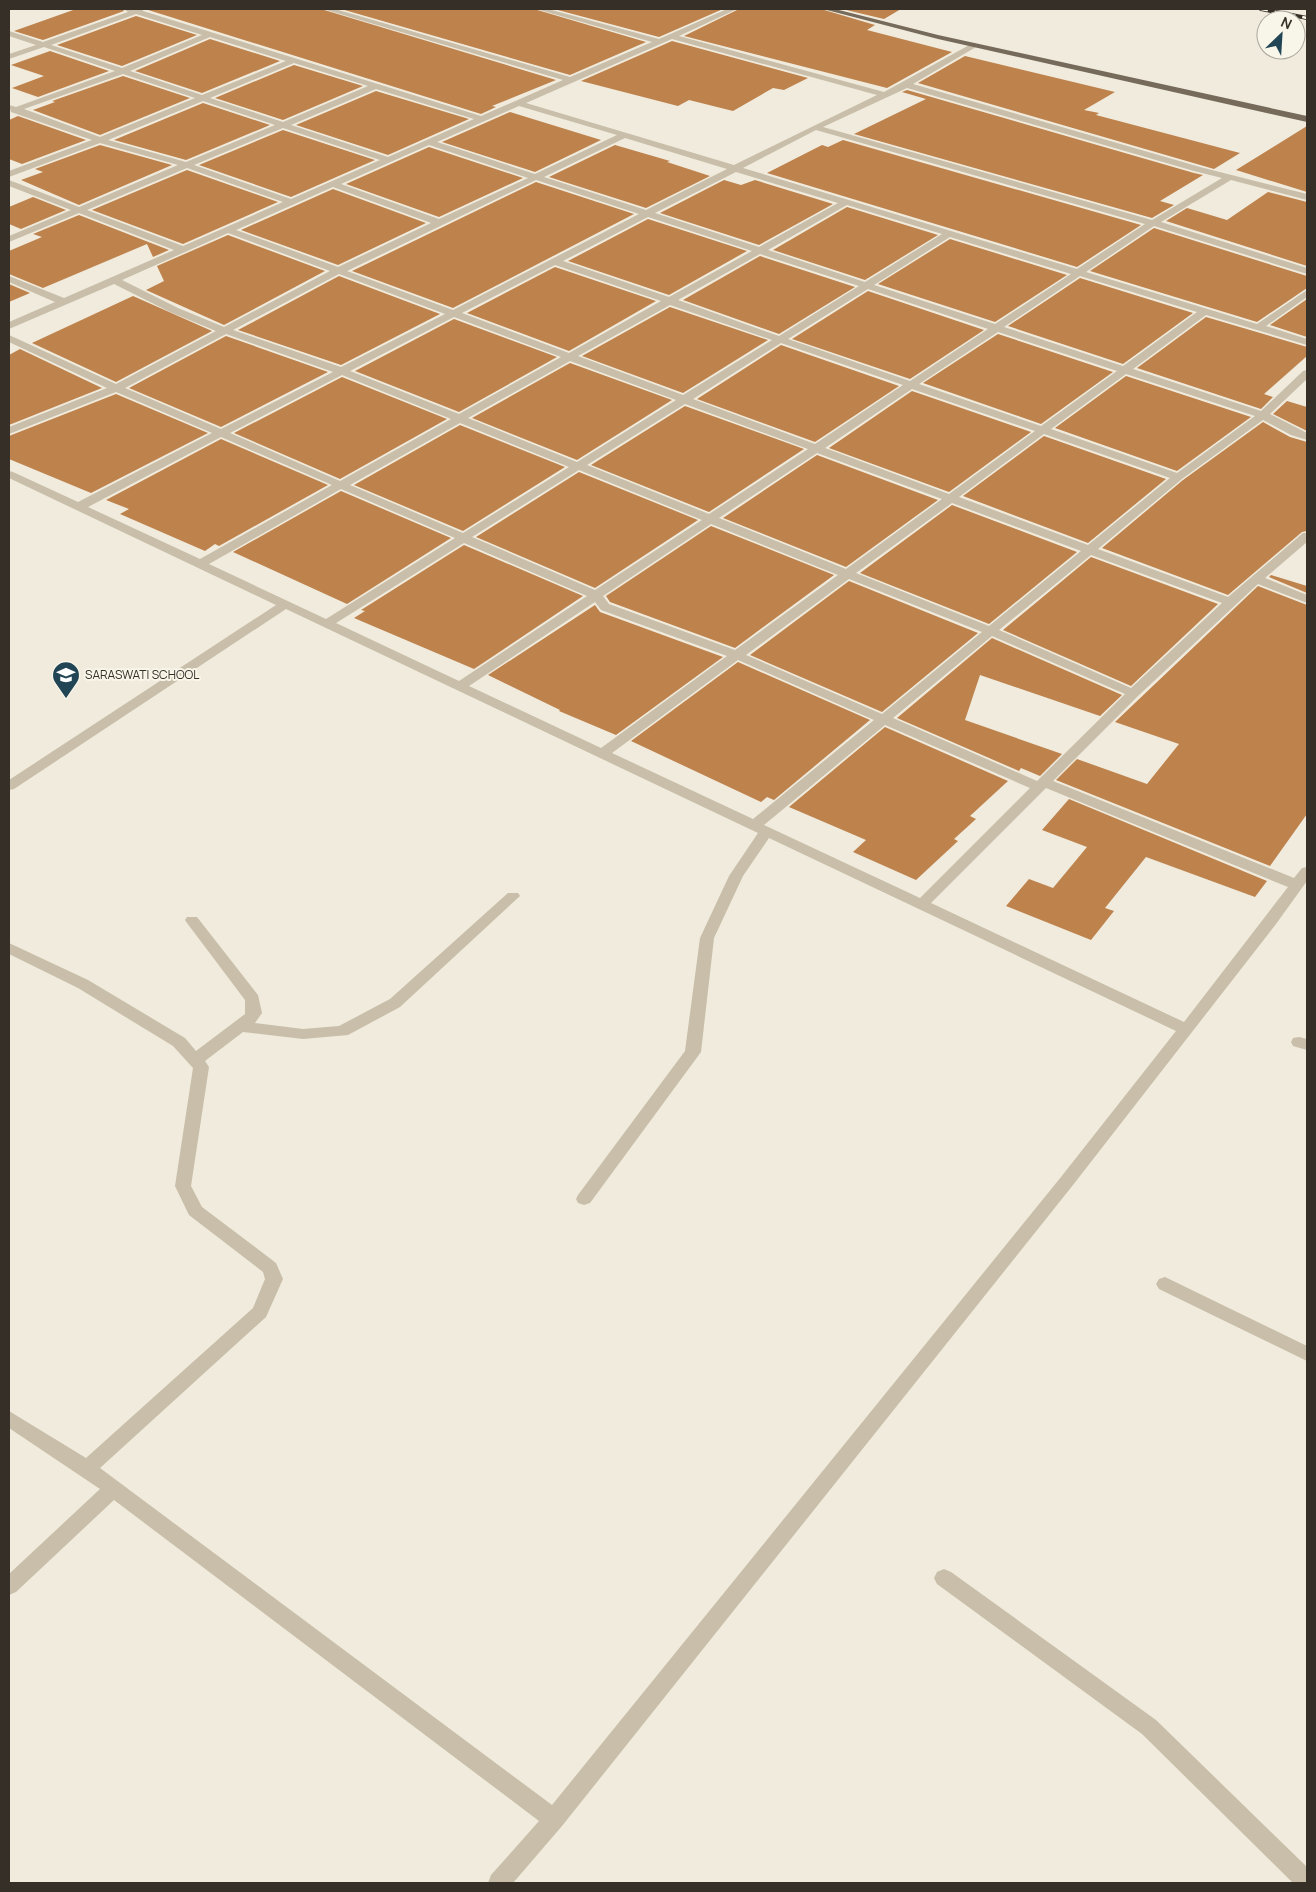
<svg xmlns="http://www.w3.org/2000/svg" width="1316" height="1892" viewBox="0 0 1316 1892" font-family="Manrope,sans-serif">
  <style>
    .building { fill: #be824d }
    .lines { fill: none; stroke-linecap: round; stroke-linejoin: round }
    .minor { fill: #c8bea9; fill-rule: evenodd }
    .major { fill: #766a5b; fill-rule: evenodd }
    .rail-casing { stroke: #352f28; stroke-width: 4 }
    .rail { stroke: #f8f5e9; stroke-width: 2.5; stroke-dasharray: 7; stroke-linecap: butt }
    .labels { text-anchor: middle; stroke-width: 4; stroke-linejoin: round; paint-order: stroke }
    .poi-label { font-size: 12px; fill: #352f28; stroke: #f8f5e9; text-anchor: start }
  </style>
  <rect width="100%" height="100%" fill="#f0ebdc"/>
  <!-- building -->
  <path class="building" d="M76,9H122L124,11L43,40L14,31Z
    M145,9H321L556,80L492,106L496,107L481,114Z
    M341,9H534L646,42L570,75Z
    M554,9H723L659,37Z
    M739,9H821L875,25L867,30L952,52L887,88L684,36Z
    M842,9H901L884,19Z
    M136,16L197,35L122,66L57,45Z
    M210,39L280,61L202,93L135,71Z
    M672,41L808,78L784,90L773,88L733,111L689,100L678,106L581,81Z
    M50,51L109,71L38,97L12,88L44,76L11,65Z
    M965,56L1115,92L1084,110L1099,113L1096,115L1240,153L1214,169L918,83Z
    M294,65L363,86L283,120L215,98Z
    M123,76L190,98L100,135L33,110L55,102L52,101Z
    M907,90L1194,173L1203,175L1160,201L1174,205L1152,218L854,134L926,99L902,92Z
    M376,91L469,119L388,155L296,125Z
    M203,103L270,125L186,160L114,140Z
    M510,112L601,140L535,172L442,142Z
    M18,116L86,140L22,164L9,159V120Z
    M1307,126V192L1236,170Z
    M283,130L375,160L291,197L199,165Z
    M843,140L1141,225L1077,267L767,173L822,145L828,147Z
    M100,145L172,165L79,205L21,180L43,172L35,169Z
    M615,145L670,161L667,162L710,176L646,208L549,177Z
    M429,147L523,178L439,217L346,184Z
    M187,170L278,202L183,244L92,210Z
    M724,180L741,185L755,180L833,204L759,245L660,213Z
    M536,182L634,214L453,308L352,271Z
    M333,189L426,223L338,265L241,230Z
    M1268,192L1307,202V266L1166,221L1187,208L1227,220Z
    M33,197L66,210L21,229L9,224V207Z
    M847,207L938,235L865,280L773,250Z
    M79,215L169,250L153,257L147,244L43,288L9,274V251L42,237L33,234Z
    M648,219L747,251L669,295L568,261Z
    M1154,228L1307,276V288L1257,322L1090,271Z
    M228,235L325,271L224,325L146,290L164,281L157,266Z
    M950,239L1067,275L995,322L878,284Z
    M760,256L855,287L779,334L683,300Z
    M555,267L656,301L569,351L467,313Z
    M339,276L440,314L341,365L238,330Z
    M1080,278L1193,313L1123,364L1008,326Z
    M9,284L30,293L9,302Z
    M868,291L984,330L910,379L792,339Z
    M133,296L212,331L116,382L32,343Z
    M1307,299V337L1270,325Z
    M670,307L768,340L683,393L582,356Z
    M1206,317L1307,347V356L1264,394L1273,397L1261,409L1137,368Z
    M454,319L557,357L459,412L355,371Z
    M998,334L1113,372L1041,424L923,383Z
    M226,336L328,372L221,427L129,388Z
    M781,345L899,386L815,442L697,399Z
    M20,349L102,388L9,425V355Z
    M570,363L672,400L577,460L472,418Z
    M1126,376L1251,417L1177,471L1055,428Z
    M342,377L447,419L340,479L234,433Z
    M912,391L1031,432L949,492L829,448Z
    M116,394L208,433L91,493L9,459V436Z
    M1287,401L1307,407V431L1273,414Z
    M685,406L804,449L709,512L591,465Z
    M1263,422L1290,437L1307,442V531L1302,532L1228,595L1102,548L1183,480Z
    M460,425L565,467L463,531L354,485Z
    M1044,436L1166,479L1088,543L963,496Z
    M221,439L328,485L219,546L215,544L205,551L120,514L129,509L106,500Z
    M817,455L938,500L846,567L723,518Z
    M579,472L698,520L595,588L476,537Z
    M341,491L451,538L347,604L233,552Z
    M952,505L1077,552L989,624L860,573Z
    M711,526L834,575L735,648L610,602L606,596Z
    M464,545L583,596L474,669L354,618L365,611L361,610Z
    M1091,557L1218,604L1131,686L1003,630Z
    M1271,575L1307,586V593L1269,577Z
    M849,581L978,633L882,712L750,655Z
    M1258,586L1307,605V814L1270,866L1056,780L1077,759L1147,784L1179,744L1115,722Z
    M595,605L600,612L723,657L616,735L559,711L560,710L488,675Z
    M992,638L1122,695L1100,716L980,675L965,720L1062,754L1040,776L1021,768L1019,771L897,718Z
    M738,662L870,720L774,800L767,797L761,802L631,741Z
    M885,727L1008,781L970,816L976,819L954,839L958,841L916,880L853,852L866,840L789,807Z
    M1069,799L1267,881L1255,897L1146,857L1105,908L1114,911L1091,940L1006,906L1029,879L1053,888L1087,847L1042,830Z"/>
  <g class="lines">
    <!-- minor -->
    <path class="minor" d="M124,9H143V11L481,116L563,80L323,9H335L570,77L652,42L536,9H548L659,39L727,9H737L679,36L884,92L973,43H976V47L913,84L1200,167L1307,194V200L1231,180L1161,222L1307,268V274L1154,226L1086,272L1257,324L1307,290V297L1266,326L1307,339V345L1206,315L1133,369L1261,411L1303,371L1307,370V379L1270,414L1307,433V440L1291,435L1263,420L1182,479L1098,549L1228,597L1303,533H1307V542L1265,578L1307,595V603L1258,584L1138,696L1053,781L1294,878L1302,868L1307,867V881L1276,924L1073,1185L562,1826L513,1883H488L491,1875L539,1821L114,1500L16,1592L9,1595V1574L100,1489L9,1428V1411L86,1458L253,1308L265,1279L263,1272L189,1215L175,1186L193,1068L173,1046L78,988L9,954V943L88,980L185,1038L196,1051L245,1014V1000L187,923L185,920L187,917H197L258,995L262,1013L255,1023L303,1029L339,1026L390,999L508,893H518L520,896L400,1007L348,1035L303,1039L243,1032L205,1061L209,1067L191,1186L202,1207L276,1263L283,1279L266,1317L100,1468L552,1805L1061,1177L1176,1031L769,838L743,876L714,938L701,1052L590,1203L584,1205L578,1203L576,1199L578,1195L685,1051L700,938L729,876L758,833L286,609L14,789L9,790V780L276,605L9,478V471L13,472L78,502L212,433L116,392L9,434V427L107,388L9,342V335L116,384L216,331L170,312L114,284L9,329V322L55,302L9,282V276L64,298L174,250L79,213L9,242V236L71,210L9,186V180L79,207L178,165L100,143L9,177V171L92,140L11,112L9,105L16,107L115,71L44,47L9,59V54L36,45L9,36V31L43,42L128,12ZM136,14L202,35L122,68L51,45ZM210,37L286,61L202,95L130,71ZM672,39L877,95L734,165L526,103ZM294,63L368,86L283,122L210,98ZM123,74L195,98L100,137L24,109ZM907,88L1194,171L1222,178L1152,220L823,127ZM376,89L474,119L388,157L291,125ZM203,101L275,125L186,162L108,140ZM519,106L617,135L535,174L437,142ZM283,128L380,160L291,199L194,165ZM816,130L1145,224L1077,269L743,168ZM625,138L727,169L646,210L544,177ZM429,145L528,178L439,219L341,184ZM187,168L283,202L183,246L87,210ZM736,172L838,203L759,247L655,213ZM536,180L639,214L453,310L347,271ZM333,187L431,223L338,267L236,230ZM847,205L942,234L865,282L768,250ZM648,217L752,251L669,297L563,261ZM228,233L330,271L224,327L178,308L122,280ZM950,237L1071,274L995,324L874,285ZM760,254L859,286L779,336L678,300ZM555,265L661,301L569,353L462,313ZM339,274L445,314L341,367L233,330ZM1080,276L1197,312L1123,366L1004,327ZM868,289L988,329L910,381L788,339ZM670,305L772,340L683,395L578,356ZM454,317L561,357L459,414L350,371ZM998,332L1117,371L1041,426L919,384ZM226,334L333,372L221,429L125,388ZM781,343L903,385L815,444L693,399ZM570,361L676,400L577,462L468,418ZM1126,374L1255,416L1177,473L1051,429ZM342,375L451,419L340,481L230,433ZM912,389L1035,431L949,494L825,448ZM685,404L808,449L709,514L587,465ZM460,423L569,467L463,533L350,485ZM1044,434L1170,478L1088,545L959,497ZM221,437L332,485L200,559L88,507ZM817,453L942,499L846,569L719,518ZM579,470L702,520L595,590L472,537ZM341,489L455,538L326,619L209,564ZM952,503L1081,551L989,626L856,573ZM711,524L838,575L735,650L609,604L603,596ZM464,543L587,596L459,681L336,623ZM1091,555L1222,603L1131,688L999,630ZM849,579L982,632L882,714L746,655ZM595,602L601,610L727,656L601,748L469,686ZM992,636L1125,694L1037,781L893,718ZM738,660L874,720L753,819L612,753ZM885,725L1030,788L920,898L764,825ZM1046,788L1288,887L1184,1022L931,903Z
      M1299,1037L1307,1039V1050L1293,1046L1291,1042L1293,1038Z
      M1165,1277L1307,1346V1361L1159,1289L1156,1284L1159,1279Z
      M944,1569L951,1572L1156,1720L1307,1867V1883H1293L1142,1734L937,1584L934,1578L937,1572Z"/>
    <!-- major -->
    <path class="major" d="M823,9H835L938,35L1307,116V122L938,39Z"/>
    <!-- rail casing -->
    <g class="rail-casing">
      <path id="rail" d="M1261,9L1307,18"/>
    </g>
    <!-- rail -->
    <use href="#rail" class="rail"/>
  </g>
  <!-- icons -->
  <defs>
    <g id="school-pin" transform="scale(1.4375)"><path d="M0 17L-7.5 6A9.5 9.5 0 1 1 7.5 6Z" fill="#214554" stroke="#f8f5e9"/><path d="M0-5L7-2L0 1L-7-2ZM-4 1L0 2.5L4 1V4Q0 6-4 4Z" fill="#fff"/></g>
  </defs>
  <g fill-rule="evenodd">
    <use href="#school-pin" x="66" y="675"/>
  </g>
  <g class="labels">
    <!-- poi labels -->
    <g class="poi-label">
      <text x="85" y="679">SARASWATI SCHOOL</text>
    </g>
  </g>
  <!-- border -->
  <rect width="1316" height="1892" fill="none" stroke="#352f28" stroke-width="20"/>
  <!-- north arrow -->
  <g transform="translate(1281 35) rotate(25)"><circle r="24" fill="#f8f5e9" stroke="#aaa69c"/>
  <path d="M0-4L9 19L0 12L-9 19Z" fill="#214554"/>
  <text y="-8" font-size="14" font-weight="bold" text-anchor="middle" fill="#352f28">N</text>
  </g>
</svg>
